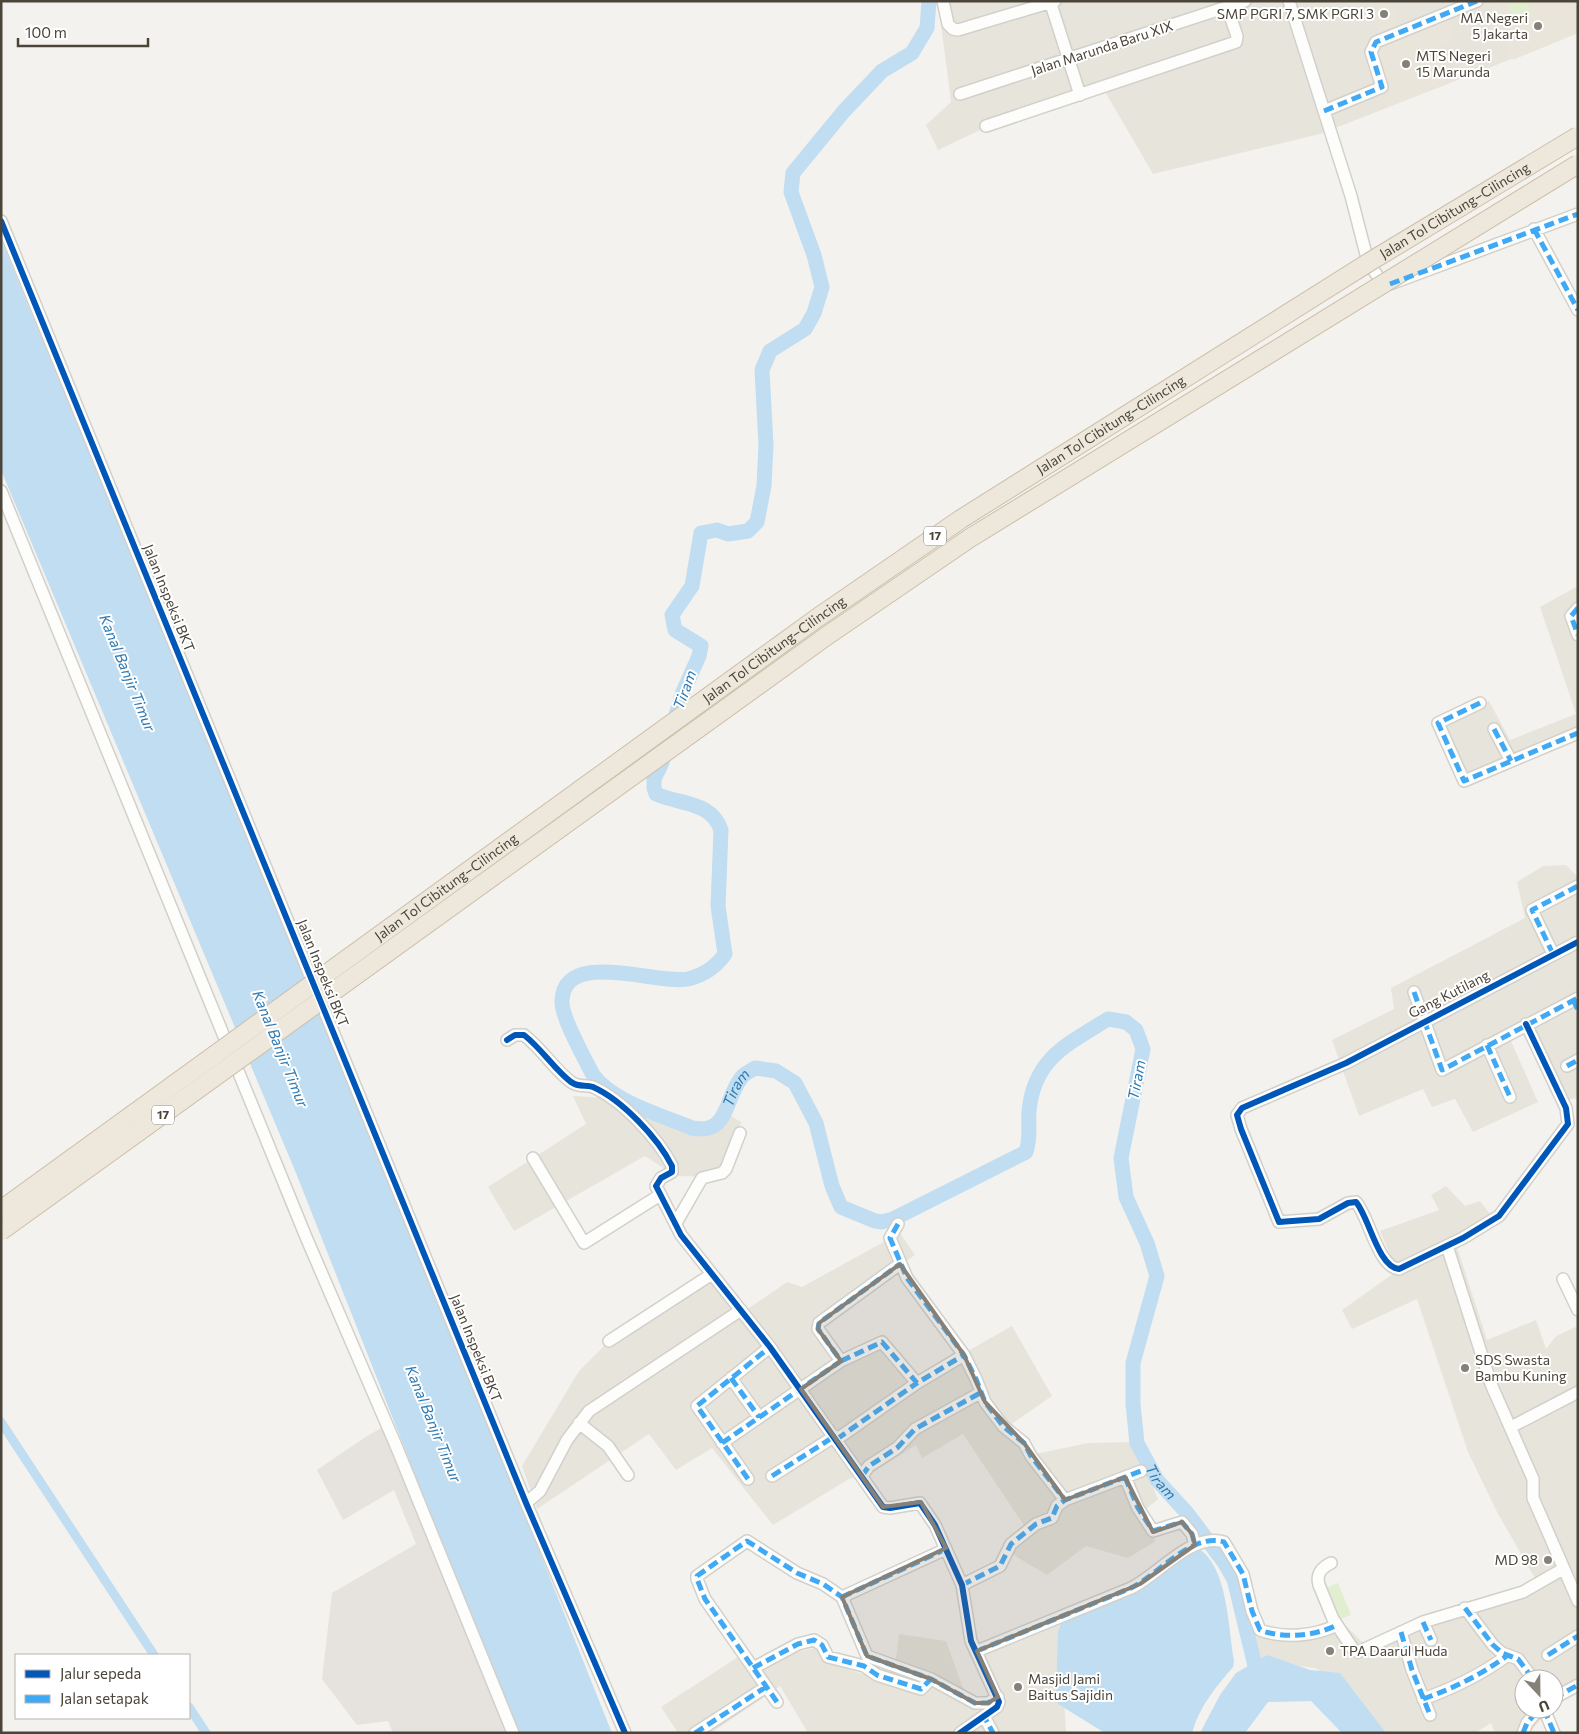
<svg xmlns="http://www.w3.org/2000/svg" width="1579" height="1734" viewBox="0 0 1579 1734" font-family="Commissioner,sans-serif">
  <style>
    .residential { fill: #e7e4dc }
    .industrial { fill: #e6e2de }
    .education { fill: #eae5da }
    .green { fill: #e1eecf }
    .water { fill: #c0ddf1 }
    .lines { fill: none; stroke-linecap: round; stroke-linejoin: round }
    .canal { stroke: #c0ddf1; stroke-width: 9 }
    .river { stroke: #c0ddf1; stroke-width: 15 }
    .minor-casing { stroke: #d2d0cb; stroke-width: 14 }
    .minor { stroke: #fdfdfc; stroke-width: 11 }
    .highway-bridge-casing { stroke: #ccbfa9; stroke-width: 20; stroke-linecap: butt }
    .highway-bridge { stroke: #ede8db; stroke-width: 18 }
    .quiet { stroke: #3fa9f5; stroke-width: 5; stroke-dasharray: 10 5; stroke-linecap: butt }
    .cycleway-casing { stroke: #fff; stroke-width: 9 }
    .cycleway { stroke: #0057b8; stroke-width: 6 }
    .marked { fill: #868178; fill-opacity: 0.2; stroke: #868178; stroke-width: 4; stroke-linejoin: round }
    .poi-dot { fill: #868178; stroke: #fff; stroke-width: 2 }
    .labels { text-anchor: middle; stroke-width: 4; stroke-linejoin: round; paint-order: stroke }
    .shield { fill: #fff; stroke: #817c74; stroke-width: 1 }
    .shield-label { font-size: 12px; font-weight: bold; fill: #4b4439 }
    .poi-label { font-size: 14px; fill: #4b4439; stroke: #fff; text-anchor: start }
    .street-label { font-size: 14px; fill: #4b4439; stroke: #fff }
    .water-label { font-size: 15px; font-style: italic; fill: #2e7ab2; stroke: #fff }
  </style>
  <rect width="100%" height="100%" fill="#f4f2ee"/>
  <!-- residential -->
  <path class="residential" d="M938,1H1578V33L1320,134L1153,174L1104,90L978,131L938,150L926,125L951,102Z
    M1578,586V738L1459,786L1436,727L1489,701L1510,740L1576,714L1540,607Z
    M1566,865L1578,877V1098L1559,1101L1527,1032L1510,1039L1538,1102L1473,1132L1455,1099L1432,1107L1423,1089L1359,1116L1332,1040L1394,1009L1391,988L1525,918L1517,882L1543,866Z
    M573,1096L608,1098L648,1107L709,1134L726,1113L741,1122L725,1177L675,1176L645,1156L514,1231L488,1187L586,1124Z
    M1446,1186L1465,1206L1480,1201L1496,1222L1457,1247L1487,1340L1536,1320L1546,1349L1556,1336L1578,1326V1692L1554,1704V1679H1524V1709H1550L1529,1733H1495L1491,1723L1475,1733H1384L1353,1690L1315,1668L1254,1661L1249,1624L1313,1633L1343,1623L1370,1650L1434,1611L1524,1595L1540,1587L1497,1512L1468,1452L1417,1299L1352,1329L1342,1310L1397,1271L1380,1231L1439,1210L1431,1195Z
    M900,1233L915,1255L816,1325L840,1362L876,1341L913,1382L1012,1326L1052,1396L1003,1430L1026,1456L1088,1443L1133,1442L1158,1499L1138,1516L1156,1541L1128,1558L1086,1546L1047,1575L1007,1551L1025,1527L963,1434L922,1458L916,1445L872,1473L849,1479L773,1525L712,1448L676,1470L649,1434L537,1509L522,1466L579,1371L614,1336L709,1277L742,1313L787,1282L802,1287Z
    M1059,1618L1066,1731L1063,1733H808L780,1686L711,1733H678L661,1707L738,1657L751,1673L784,1655L819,1647L829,1663L893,1684L899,1634L946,1641L969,1705L995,1701L972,1657Z"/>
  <!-- industrial -->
  <path class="industrial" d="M392,1422L520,1733H393L388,1721L357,1725L322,1679L332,1593L416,1544L394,1490L343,1520L317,1470L367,1436Z"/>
  <!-- education -->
  <path class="education" d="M1369,1H1390L1400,27L1380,34Z
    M1489,1H1570L1578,19V33L1513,60Z
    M1448,11L1453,40L1437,47L1450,82L1386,108L1361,45Z"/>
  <!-- green -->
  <path class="green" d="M1506,1H1527L1533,16L1515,23Z
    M1338,1583L1351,1615L1338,1620L1325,1588Z"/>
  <!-- water -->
  <path class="water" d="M1,240L432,1283L612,1733H517L296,1173L1,470Z
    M1198,1548C1228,1567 1228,1627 1234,1661L1233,1667C1215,1688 1199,1707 1192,1733H1105L1058,1704L1056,1694L1058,1632L1061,1622Z
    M1267,1655L1310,1670L1340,1673L1386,1733H1342L1311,1701L1268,1702L1245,1733H1200L1220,1695L1236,1673Z"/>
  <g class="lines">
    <!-- canal -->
    <path class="canal" d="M1,1422L154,1655
      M189,1707L206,1733"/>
    <!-- river -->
    <path class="river" id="s1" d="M929,1L927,28L912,53L882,71L844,111L793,173L791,192L814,255L822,287L814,313L805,329L770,351L762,370L766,445L764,486L757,522L748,531L728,534L717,530L701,533L692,586L672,615L675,630L701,646L699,656L683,692L661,765L654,779V788L656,794C681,805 711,801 721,830L718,906L725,954C716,967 704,975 688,979C657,985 564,948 562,1001C561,1017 585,1059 593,1075C613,1102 661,1115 692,1128C730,1135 724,1098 742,1077C745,1073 751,1071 755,1068L776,1071L795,1083L816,1123L832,1186L841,1207L875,1221L882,1222L893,1219L1026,1152C1031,1137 1028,1126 1029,1111C1034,1058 1068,1044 1108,1019L1126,1022L1136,1030L1143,1049L1121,1158L1126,1197L1147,1243L1157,1276L1133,1363V1404L1137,1443L1157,1480L1187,1513L1224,1562L1234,1579L1257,1674"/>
    <!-- minor casing -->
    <g class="minor-casing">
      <path id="minor" d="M943,1L948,24L953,29L958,30L1055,1
        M1050,1L1080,95
        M1289,1L1351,196L1368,262L1383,284H1390L1578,214
        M960,94L1245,1
        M1324,111L1382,87L1371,52L1376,42L1477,1
        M986,126L1236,42L1237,36L1227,7
        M1,221L526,1503L625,1733
        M1534,229L1578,310
        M1,491L306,1237L397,1448L513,1733
        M1578,608L1571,616L1578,635
        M1480,703L1438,723L1464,781L1578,733
        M1494,729L1511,761
        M1553,954L1532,910L1578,886
        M1414,992L1442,1070L1578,998
        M1526,1024L1566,1108L1568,1124L1499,1216L1463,1238L1399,1269C1378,1267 1369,1217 1356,1202L1348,1203L1319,1219L1279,1222L1241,1129L1237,1115L1242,1108L1346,1063L1578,942
        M507,1040L515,1035H524C542,1049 554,1069 571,1082C579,1088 586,1084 593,1087C622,1100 658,1138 672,1166V1172L661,1178L656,1186L681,1235L770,1347L883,1507L890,1508L920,1503L935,1525L962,1585L971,1641L999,1702L997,1707L960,1733
        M1487,1045L1510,1097
        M1567,1066L1578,1060
        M533,1158L584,1243L660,1195
        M676,1223L702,1178L722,1173L726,1169L740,1133
        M898,1224L890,1238L907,1278L964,1355L976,1379L985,1402L1003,1426L1024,1443L1031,1456L1065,1500
        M1447,1246L1491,1384L1533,1479V1498L1578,1601
        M1563,1279L1578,1310
        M609,1341L712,1274
        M841,1361L882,1342L917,1383L964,1355
        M731,1378L759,1417
        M579,1423L608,1446L628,1475
        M1511,1427L1578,1392
        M837,1439L917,1383
        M722,1443L841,1361L818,1329L819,1323L900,1264
        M772,1476L835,1436
        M862,1476L869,1466L897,1448L915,1429L980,1393
        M1125,1477L1138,1508L1153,1531L1182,1522L1192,1534L1195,1545
        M748,1479L697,1406L770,1347
        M526,1503L540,1491L567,1440L589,1411L741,1310
        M1331,1563C1321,1568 1316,1574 1319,1585L1333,1619L1353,1649L1358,1652L1423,1622L1523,1592L1563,1569
        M962,1585L1000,1566L1011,1544L1036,1524L1052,1518L1057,1506L1065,1500L1141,1471
        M842,1597L946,1549
        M1465,1608L1493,1645L1502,1653L1518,1659L1533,1679
        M1423,1622L1431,1640
        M1401,1632L1412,1670L1430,1715
        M977,1651L1131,1588C1158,1575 1192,1532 1224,1542L1243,1574L1252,1611L1260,1630C1284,1639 1315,1636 1337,1625
        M1548,1655L1578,1636
        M753,1668L798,1644L814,1640L822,1645L828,1657L864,1666L877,1675L921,1689L931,1679
        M1554,1698L1578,1685
        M1423,1699C1454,1688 1481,1675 1508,1655
        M777,1702L705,1599L697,1579V1576L747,1541L797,1573L823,1584L842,1597L867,1656L931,1679L975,1703H988L998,1697
        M1544,1709L1554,1733
        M985,1718L993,1733
        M695,1733L766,1687
        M1523,1733L1527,1723L1539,1709"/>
    </g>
    <!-- minor -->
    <use href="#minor" class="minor"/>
    <!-- highway-bridge casing -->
    <g class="highway-bridge-casing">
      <g id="highway-bridge">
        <path id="s2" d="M1,1210L817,618L961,519L1371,261L1578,136"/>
        <path d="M1,1231L828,635L970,538L1578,164"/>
      </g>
    </g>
    <!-- highway-bridge -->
    <use href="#highway-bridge" class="highway-bridge"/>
    <!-- quiet -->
    <path class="quiet" d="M1324,111L1382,87L1371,52L1376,42L1477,1
      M1534,229L1578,310
      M1390,284L1578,214
      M1578,608L1571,616L1578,635
      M1480,703L1438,723L1464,781L1578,733
      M1494,729L1511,761
      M1553,954L1532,910L1578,886
      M1414,992L1442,1070L1578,998
      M1573,1000L1578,1010
      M1487,1045L1510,1097
      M1567,1066L1578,1060
      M898,1224L890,1238L907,1278L964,1355L976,1379L985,1402L1003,1426L1024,1443L1031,1456L1065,1500
      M841,1361L882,1342L917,1383L964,1355
      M731,1378L759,1417
      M837,1439L917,1383
      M722,1443L841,1361L818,1329L819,1323L900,1264
      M772,1476L835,1436
      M862,1476L869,1466L897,1448L915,1429L980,1393
      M1125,1477L1138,1508L1153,1531L1182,1522L1192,1534L1195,1545
      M748,1479L697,1406L770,1347
      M962,1585L1000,1566L1011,1544L1036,1524L1052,1518L1057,1506L1065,1500L1141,1471
      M842,1597L946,1549
      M1465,1608L1493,1645L1502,1653L1518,1659L1533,1679
      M1423,1622L1431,1640
      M1401,1632L1412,1670L1430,1715
      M977,1651L1131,1588C1158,1575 1192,1532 1224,1542L1243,1574L1252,1611L1260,1630C1284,1639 1315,1636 1337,1625
      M1548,1655L1578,1636
      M753,1668L798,1644L814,1640L822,1645L828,1657L864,1666L877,1675L921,1689L931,1679
      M1554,1698L1578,1685
      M1423,1699C1454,1688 1481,1675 1508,1655
      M777,1702L705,1599L697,1579V1576L747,1541L797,1573L823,1584L842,1597L867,1656L931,1679L975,1703H988L998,1697
      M1544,1709L1554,1733
      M987,1713L985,1718L993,1733
      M695,1733L766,1687
      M1523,1733L1527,1723L1539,1709"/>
    <!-- cycleway casing -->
    <g class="cycleway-casing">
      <path id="cycleway" d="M1,221L526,1503L625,1733
        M1526,1024L1566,1108L1568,1124L1499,1216L1463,1238L1399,1269C1378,1267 1369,1217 1356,1202L1348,1203L1319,1219L1279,1222L1241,1129L1237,1115L1242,1108L1346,1063L1578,942
        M507,1040L515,1035H524C542,1049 554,1069 571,1082C579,1088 586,1084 593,1087C622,1100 658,1138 672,1166V1172L661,1178L656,1186L681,1235L770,1347L883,1507L890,1508L920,1503L935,1525L962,1585L971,1641L999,1702L997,1707L960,1733"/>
    </g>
    <!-- cycleway -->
    <use href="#cycleway" class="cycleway"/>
  </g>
  <!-- marked area -->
  <path class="marked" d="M900,1264L964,1355L985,1402L1024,1443L1065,1500L1125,1477L1153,1532L1182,1522L1192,1534L1195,1545L1140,1584L977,1651L998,1697L988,1703H975L931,1679L867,1656L842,1597L946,1548L921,1502L883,1507L801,1389L841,1361L818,1329L819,1323Z"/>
  <!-- markers -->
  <g class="poi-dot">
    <circle cx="1384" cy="14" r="5"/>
    <circle cx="1538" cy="26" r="5"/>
    <circle cx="1406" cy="64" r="5"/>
    <circle cx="1465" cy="1368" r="5"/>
    <circle cx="1548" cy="1560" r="5"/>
    <circle cx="1330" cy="1651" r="5"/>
    <circle cx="1018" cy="1687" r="5"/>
  </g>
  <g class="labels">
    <!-- shield labels -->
    <g class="shield">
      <rect x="924" y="526.5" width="22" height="19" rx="4"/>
      <rect x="152" y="1105.5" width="22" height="19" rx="4"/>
    </g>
    <g class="shield-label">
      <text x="935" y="540">17</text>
      <text x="163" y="1119">17</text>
    </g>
    <!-- poi labels -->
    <g class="poi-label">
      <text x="1374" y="19" text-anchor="end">SMP PGRI 7, SMK PGRI 3</text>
      <text x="1528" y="23" text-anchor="end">MA Negeri<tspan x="1528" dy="16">5 Jakarta</tspan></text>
      <text x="1416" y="61">MTS Negeri<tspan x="1416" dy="16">15 Marunda</tspan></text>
      <text x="1475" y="1365">SDS Swasta<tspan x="1475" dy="16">Bambu Kuning</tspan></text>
      <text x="1538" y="1565" text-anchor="end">MD 98</text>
      <text x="1340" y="1656">TPA Daarul Huda</text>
      <text x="1028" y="1684">Masjid Jami<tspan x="1028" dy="16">Baitus Sajidin</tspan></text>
    </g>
    <!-- street labels -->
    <g class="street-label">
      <text transform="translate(1102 48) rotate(-18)" y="5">Jalan Marunda Baru XIX</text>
      <text dy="5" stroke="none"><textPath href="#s2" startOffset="1765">Jalan Tol Cibitung–Cilincing</textPath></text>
      <text dy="5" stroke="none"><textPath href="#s2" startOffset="1360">Jalan Tol Cibitung–Cilincing</textPath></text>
      <text transform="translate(169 598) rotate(68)" y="5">Jalan Inspeksi BKT</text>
      <text dy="5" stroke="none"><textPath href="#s2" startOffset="955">Jalan Tol Cibitung–Cilincing</textPath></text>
      <text dy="5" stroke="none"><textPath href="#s2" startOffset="550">Jalan Tol Cibitung–Cilincing</textPath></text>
      <text transform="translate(323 973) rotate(68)" y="5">Jalan Inspeksi BKT</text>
      <text transform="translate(1449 994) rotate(-27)" y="5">Gang Kutilang</text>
      <text transform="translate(476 1348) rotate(68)" y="5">Jalan Inspeksi BKT</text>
    </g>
    <!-- water labels -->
    <g class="water-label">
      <text transform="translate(127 673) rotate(68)" y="5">Kanal Banjir Timur</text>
      <text transform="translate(685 690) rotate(-70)" y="5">Tiram</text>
      <text transform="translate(280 1049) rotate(68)" y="5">Kanal Banjir Timur</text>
      <text transform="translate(1137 1080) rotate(-79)" y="5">Tiram</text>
      <text dy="5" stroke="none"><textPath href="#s1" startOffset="1610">Tiram</textPath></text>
      <text transform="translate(433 1424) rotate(68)" y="5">Kanal Banjir Timur</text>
      <text dy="5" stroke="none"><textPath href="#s1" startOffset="2691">Tiram</textPath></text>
    </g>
  </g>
  <!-- border -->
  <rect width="1579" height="1734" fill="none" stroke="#4b4439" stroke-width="5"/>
  <!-- legend -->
  <rect x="15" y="1654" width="175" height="65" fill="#ffffff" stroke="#b7b4b0"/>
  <rect x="25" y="1670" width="25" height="8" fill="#0057b8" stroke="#b7b4b0"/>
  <text x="60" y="1679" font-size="15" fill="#4b4439">Jalur sepeda</text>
  <rect x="25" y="1695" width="25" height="8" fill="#3fa9f5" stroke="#b7b4b0"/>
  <text x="60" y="1704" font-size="15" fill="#4b4439">Jalan setapak</text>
  <!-- north arrow -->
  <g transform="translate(1539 1694) rotate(158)"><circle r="24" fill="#ffffff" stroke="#b7b4b0"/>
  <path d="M0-4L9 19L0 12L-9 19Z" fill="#868178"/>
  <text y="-8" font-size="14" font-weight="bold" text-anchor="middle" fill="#4b4439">U</text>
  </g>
  <!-- scale -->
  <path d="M18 38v8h130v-8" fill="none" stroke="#4b4439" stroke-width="2.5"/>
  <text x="25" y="38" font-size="15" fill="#4b4439" stroke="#ffffff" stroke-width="4" paint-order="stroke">100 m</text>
</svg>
